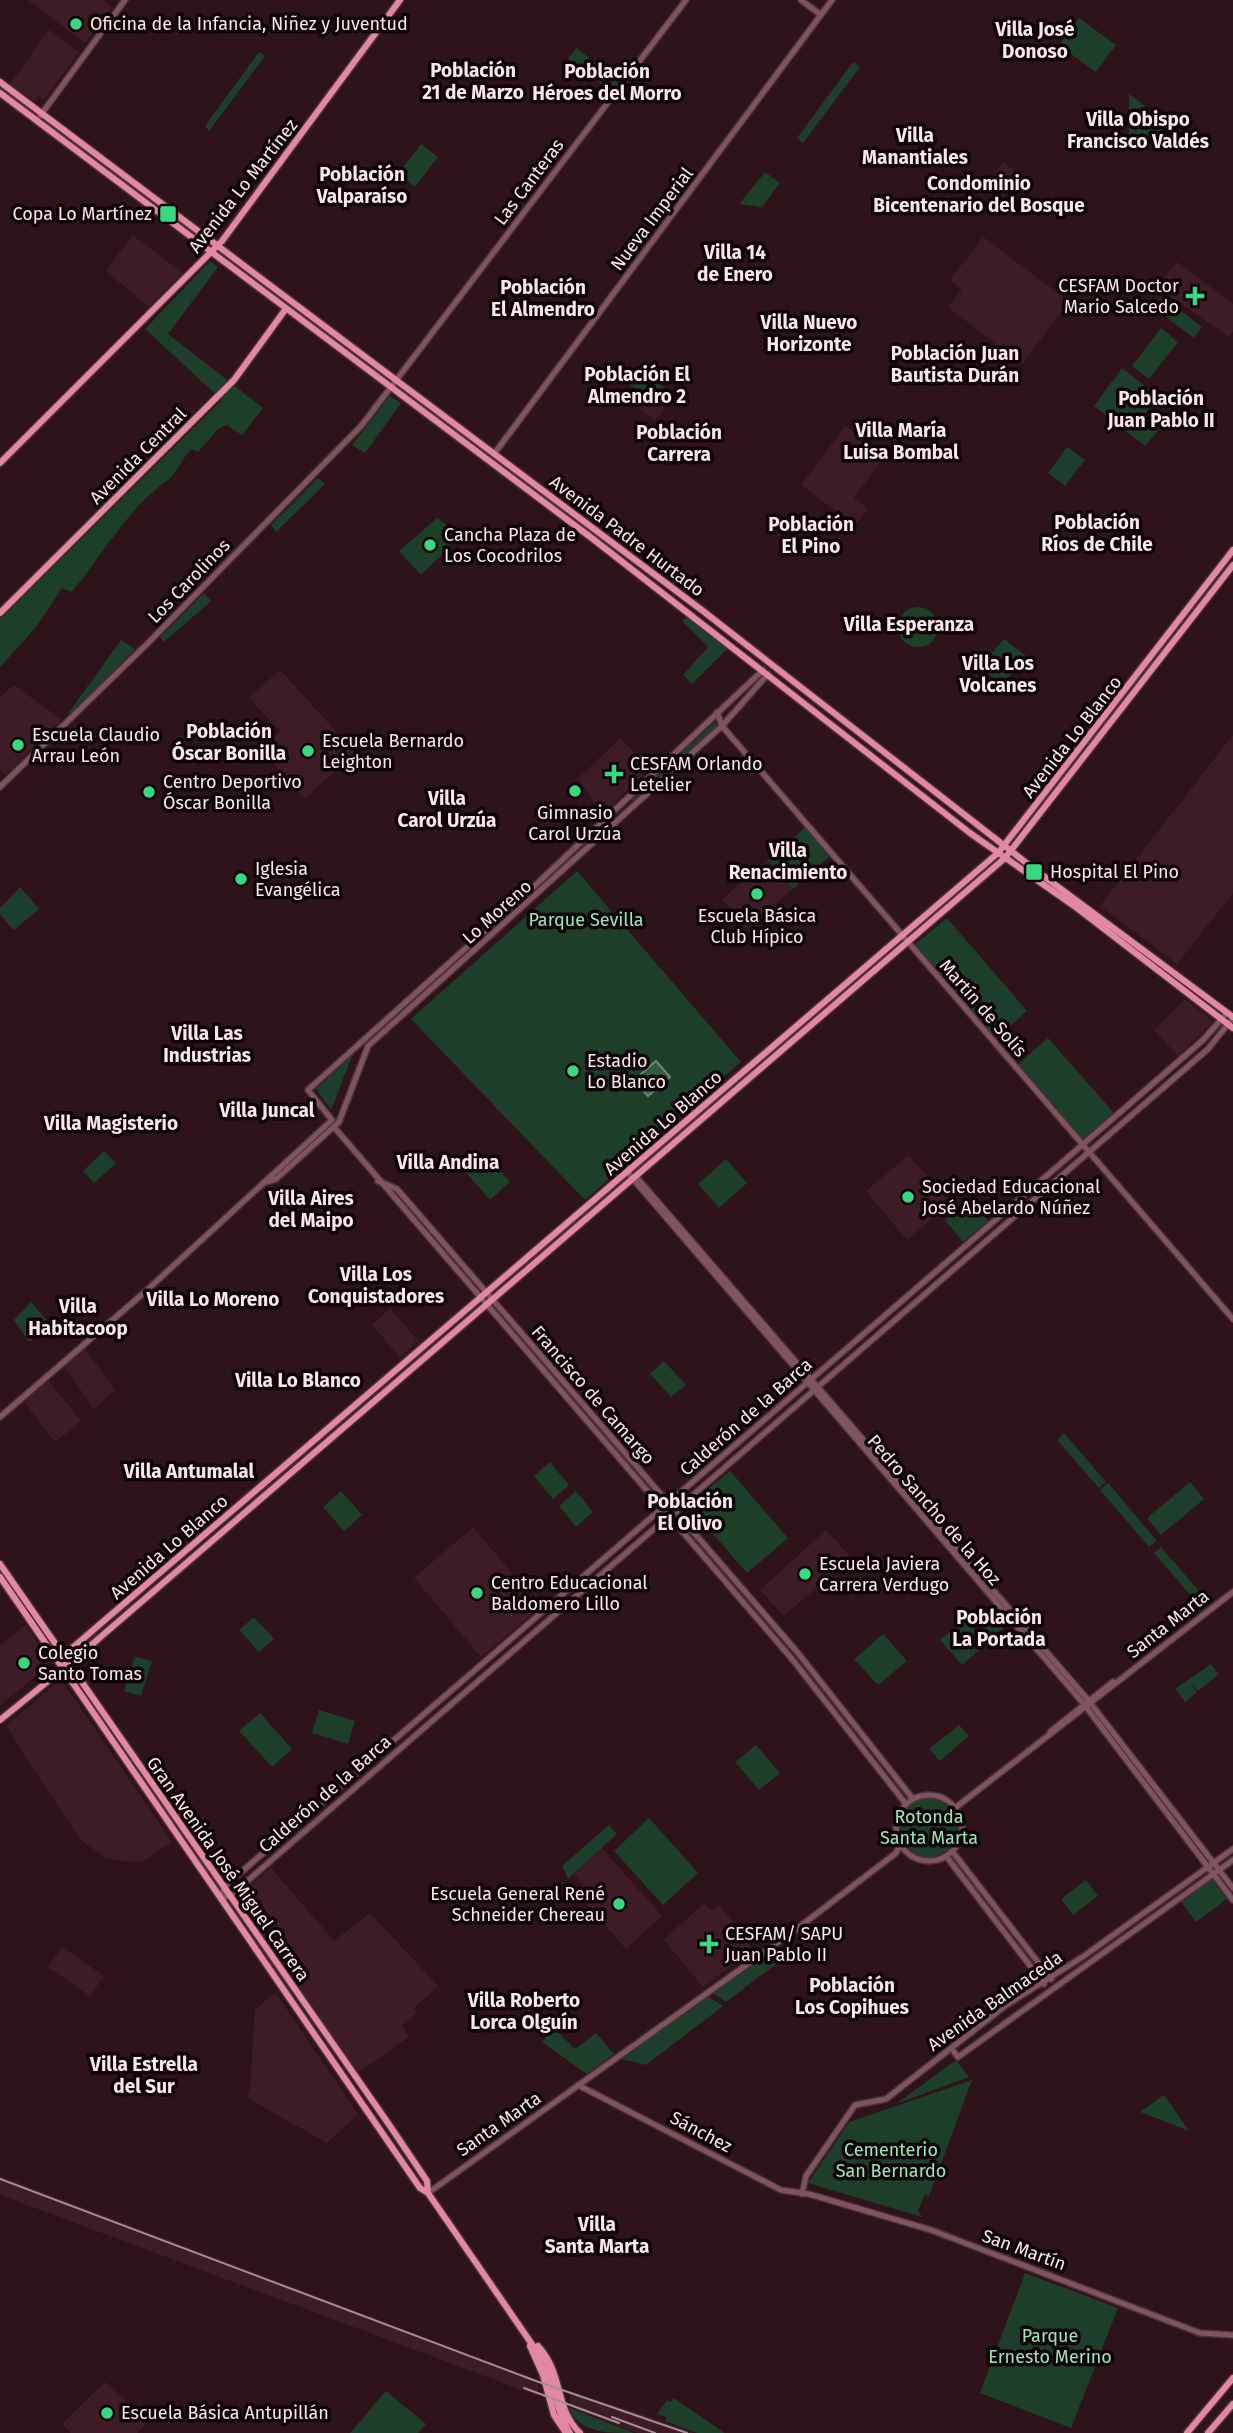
<svg xmlns="http://www.w3.org/2000/svg" width="1233" height="2433" viewBox="0 0 1233 2433" font-family="'Fira Sans',sans-serif">
  <style>
    .built { fill: #3e1c26 }
    .green { fill: #1d3e29 }
    .water { fill: #2e5c3e; stroke: #6c8572; stroke-width: 2 }
    .lines { fill: none; stroke-linecap: round; stroke-linejoin: round }
    .minor-casing { stroke: #4c3138; stroke-width: 8 }
    .major-casing { stroke: #4c3138; stroke-width: 9 }
    .minor { stroke: #7f545e; stroke-width: 5 }
    .major { stroke: #e2899f; stroke-width: 6 }
    .rail { stroke: #a68e94; stroke-width: 2 }
    .poi-dot { fill: #38d880; stroke: #0f0407; stroke-width: 2.5 }
    .labels { text-anchor: middle; stroke-width: 7; stroke-linejoin: round; paint-order: stroke }
    .poi-label { font-size: 18px; fill: #fbe6ea; stroke: #0f0407; text-anchor: start }
    .street-label { font-size: 18px; fill: #fbe6ea; stroke: #0f0407 }
    .park-label { font-size: 18px; fill: #9ce6b3; stroke: #0f0407 }
    .neighbourhood-label { font-size: 19px; font-weight: bold; fill: #fbe6ea; stroke: #0f0407 }
  </style>
  <rect width="100%" height="100%" fill="#2f131b"/>
  <!-- built -->
  <path class="built" d="M28,0H103L112,7L85,43Z
    M49,30L79,52L44,100L38,96L34,101L10,84Z
    M1003,162L1019,174L1001,200L985,187Z
    M132,235L183,273L149,307L106,271Z
    M983,237L1069,302L1022,364L948,307L962,290L950,280Z
    M1177,262L1233,304V332L1229,337L1157,287Z
    M663,386L675,395L655,421L639,409L647,398L652,400Z
    M845,426L885,456L854,498L868,509L855,525L801,485Z
    M280,670L355,752L305,799L261,750L280,731L249,698Z
    M14,685L62,720L5,775L0,770V697Z
    M1233,735V893L1177,964L1100,906Z
    M620,738L650,769L603,813L578,779Z
    M768,860L793,889L746,928L722,899Z
    M1185,999L1213,1022L1178,1056L1154,1030Z
    M909,1155L950,1203L907,1240L866,1191Z
    M390,1308L418,1341L400,1357L372,1325Z
    M85,1349L115,1390L94,1409L64,1366Z
    M48,1380L81,1421L55,1442L24,1402Z
    M473,1527L540,1607L481,1657L414,1578Z
    M826,1530L851,1557L784,1616L760,1590Z
    M25,1625L50,1660L48,1666L0,1706V1645Z
    M61,1679L172,1842L140,1863L105,1858L82,1841L22,1752L7,1725Z
    M602,1848L662,1916L626,1949L576,1892L583,1885L574,1874Z
    M271,1868L334,1941L370,1913L438,1986L414,2008L416,2013L402,2026L409,2037L357,2073L237,1896Z
    M704,1903L712,1911L719,1904L753,1949L703,1987L664,1940Z
    M62,1947L104,1976L90,1996L48,1967Z
    M275,1992L358,2114L327,2143L246,2097L250,2088L255,2010Z
    M0,2176L538,2380V2396L22,2203L0,2194Z
    M105,2382L148,2421L137,2433H71L62,2424Z
    M569,2391L660,2420L694,2433H638L571,2408Z"/>
  <!-- green -->
  <path class="green" d="M1079,18L1116,45L1096,72L1059,45Z
    M576,48L620,81L612,92L568,59Z
    M259,52L265,56L209,131L205,126Z
    M853,62L860,67L803,143L797,138Z
    M1129,94L1168,123L1145,153L1129,141Z
    M421,144L438,157L415,187L398,174Z
    M765,172L780,183L762,207L739,204Z
    M210,261L218,267L168,334L263,408L242,435L227,425L218,429L198,452L191,449C183,457 176,474 168,480C130,506 102,555 72,592L62,588L37,626L0,667V619L222,400L145,329Z
    M1162,296L1202,327L1194,338L1153,307Z
    M1161,328L1178,342L1149,379L1132,366Z
    M1122,368L1158,396L1144,415L1160,428L1145,446L1094,406Z
    M641,370L663,386L651,401L630,385Z
    M390,396L401,403L365,453L352,445Z
    M1067,447L1085,460L1065,486L1048,473Z
    M318,478L325,484L276,532L271,525Z
    M437,518L461,536L421,575L399,551Z
    M204,593L211,601L164,642L160,637Z
    M898 627a20 20 0 1 1 40 0a20 20 0 1 1-40 0Z
    M689,615L729,647L692,684L683,675L708,647L682,621Z
    M1004,639L1025,655L1016,666L999,654L1016,668L1001,686L980,666Z
    M121,640L135,649L71,714L69,712Z
    M715,722L719,728L636,805L631,799Z
    M806,827L830,856L793,889L768,860Z
    M577,871L741,1062L585,1200L411,1019Z
    M20,887L39,909L14,930L0,915V908Z
    M947,918L1027,1011L995,1039L914,945Z
    M1048,1038L1114,1113L1083,1140L1016,1066Z
    M353,1054L331,1110L316,1089Z
    M104,1151L116,1163L94,1183L83,1171Z
    M466,1155L475,1165L487,1156L510,1182L490,1200L457,1162Z
    M726,1159L747,1183L719,1208L698,1184Z
    M970,1200L988,1221L963,1242L945,1220Z
    M31,1302L50,1324L29,1342L14,1320Z
    M664,1361L686,1385L671,1397L650,1374Z
    M1064,1433L1106,1482L1099,1488L1057,1440Z
    M550,1462L569,1485L553,1499L534,1476Z
    M730,1471L788,1538L747,1573L688,1505Z
    M1190,1482L1204,1499L1161,1535L1147,1518Z
    M1108,1483L1157,1541L1149,1547L1100,1490Z
    M341,1491L362,1515L344,1531L323,1507Z
    M576,1491L593,1512L576,1527L559,1506Z
    M1161,1547L1210,1604L1203,1610L1154,1553Z
    M254,1617L274,1639L259,1652L239,1630Z
    M965,1619L978,1633L994,1619L1003,1629L962,1665L940,1640Z
    M883,1634L907,1661L878,1685L854,1659Z
    M135,1657L152,1661L141,1696L124,1691Z
    M1211,1664L1219,1674L1198,1691L1190,1682L1197,1692L1185,1702L1175,1689Z
    M319,1710L355,1721L348,1744L312,1733Z
    M260,1713L292,1749L272,1767L239,1731Z
    M959,1725L969,1736L940,1761L929,1749Z
    M756,1745L780,1773L759,1790L735,1762Z
    M898 1828a31 31 0 1 1 62 0a31 31 0 1 1-62 0Z
    M649,1818L698,1873L663,1905L614,1851Z
    M609,1825L617,1834L568,1879L562,1866Z
    M1212,1879L1227,1899L1196,1922L1181,1902Z
    M1086,1880L1098,1896L1073,1915L1061,1899Z
    M768,1953L776,1964L726,2002L713,1993Z
    M706,1995L723,2006L646,2065L621,2059Z
    M554,2028L575,2049L596,2033L614,2054L587,2074L542,2042Z
    M956,2060L969,2077L896,2104Z
    M972,2080L929,2196L925,2195L918,2210L922,2217L808,2183L849,2122Z
    M1164,2095L1189,2131L1140,2112Z
    M1025,2273L1118,2308L1071,2428L980,2393Z
    M386,2391L426,2424L418,2433H350Z
    M674,2398L723,2432L724,2433H697L665,2421L666,2417L657,2414L667,2400L671,2402Z
    M567,2407L634,2433C604,2433 581,2433 567,2407Z"/>
  <!-- water -->
  <path class="water" d="M656,1061L670,1077L648,1096L634,1080Z"/>
  <g class="lines">
    <!-- minor casing -->
    <g class="minor-casing">
      <path id="minor" d="M801,0L821,15
        M40,116L125,0
        M494,454L832,0
        M717,712L722,726L1233,1319
        M0,787L147,644L362,425L686,0
        M1227,1013L1203,1040L1118,1114L224,1887L221,1898L230,1896L1208,1049L1233,1018
        M334,1127L792,1659L906,1804
        M627,1172L1083,1703L1233,1900
        M632,1179H638L1088,1700L1233,1888
        M378,1181L397,1189L798,1653L913,1799
        M266,1182L276,1179L339,1122L368,1046L722,726L768,674
        M0,1417L146,1291L332,1120L308,1090L526,894L763,670
        M1050,1732L1113,1682
        M896 1828a33 33 0 1 1 66 0a33 33 0 1 1-66 0Z
        M955,1808L1233,1592
        M952,1851L1051,1979
        M946,1856L1044,1984
        M951,2048L958,2057L1233,1860
        M578,2085L781,2190L809,2194L931,2230L1200,2333L1233,2335
        M428,2193L798,1928L896,1853L900,1844
        M802,2194L806,2176L855,2105L886,2099L1005,2006L1084,1956L1233,1849"/>
    </g>
    <!-- major casing -->
    <g class="major-casing">
      <path id="major" d="M0,82L703,611L1038,872L1233,1017
        M0,93L593,539L970,833L1077,908L1233,1028
        M0,463L222,241L400,0
        M0,613L234,380L285,310
        M0,1564L390,2126L427,2181L428,2193
        M0,1577L420,2188L428,2193L538,2353C554,2378 554,2408 570,2433
        M63,1667V1656L998,853L1233,550
        M0,1720L68,1665L1005,858L1233,565
        M530,2346L543,2375L554,2415L566,2433
        M538,2346C564,2374 554,2408 580,2433
        M1187,2433L1233,2378
        M1208,2433L1233,2404"/>
    </g>
    <!-- minor -->
    <use href="#minor" class="minor"/>
    <!-- major -->
    <use href="#major" class="major"/>
    <!-- rail -->
    <path class="rail" d="M0,2179L536,2381L687,2433
      M524,2388L619,2423
      M612,2417L655,2433"/>
  </g>
  <!-- markers -->
  <g class="poi-dot">
    <circle cx="76" cy="24" r="7"/>
    <rect x="159" y="205" width="18" height="18" rx="3.5"/>
    <path d="M1191.5 285.5h7v7h7v7h-7v7h-7v-7h-7v-7h7z"/>
    <circle cx="430" cy="545" r="7"/>
    <circle cx="18" cy="745" r="7"/>
    <circle cx="308" cy="751" r="7"/>
    <path d="M610.5 763.5h7v7h7v7h-7v7h-7v-7h-7v-7h7z"/>
    <circle cx="575" cy="791" r="7"/>
    <circle cx="149" cy="792" r="7"/>
    <rect x="1025" y="863" width="18" height="18" rx="3.5"/>
    <circle cx="241" cy="879" r="7"/>
    <circle cx="757" cy="894" r="7"/>
    <circle cx="573" cy="1071" r="7"/>
    <circle cx="908" cy="1197" r="7"/>
    <circle cx="805" cy="1574" r="7"/>
    <circle cx="477" cy="1593" r="7"/>
    <circle cx="24" cy="1663" r="7"/>
    <circle cx="619" cy="1904" r="7"/>
    <path d="M705.5 1933.5h7v7h7v7h-7v7h-7v-7h-7v-7h7z"/>
    <circle cx="107" cy="2413" r="7"/>
  </g>
  <g class="labels">
    <!-- poi labels -->
    <g class="poi-label">
      <text x="90" y="30">Oficina de la Infancia, Niñez y Juventud</text>
      <text x="152" y="220" text-anchor="end">Copa Lo Martínez</text>
      <text x="1179" y="292" text-anchor="end">CESFAM Doctor<tspan x="1179" dy="21">Mario Salcedo</tspan></text>
      <text x="444" y="541">Cancha Plaza de<tspan x="444" dy="21">Los Cocodrilos</tspan></text>
      <text x="32" y="741">Escuela Claudio<tspan x="32" dy="21">Arrau León</tspan></text>
      <text x="322" y="747">Escuela Bernardo<tspan x="322" dy="21">Leighton</tspan></text>
      <text x="630" y="770">CESFAM Orlando<tspan x="630" dy="21">Letelier</tspan></text>
      <text x="163" y="788">Centro Deportivo<tspan x="163" dy="21">Óscar Bonilla</tspan></text>
      <text x="575" y="819" text-anchor="middle">Gimnasio<tspan x="575" dy="21">Carol Urzúa</tspan></text>
      <text x="255" y="875">Iglesia<tspan x="255" dy="21">Evangélica</tspan></text>
      <text x="1050" y="878">Hospital El Pino</text>
      <text x="757" y="922" text-anchor="middle">Escuela Básica<tspan x="757" dy="21">Club Hípico</tspan></text>
      <text x="587" y="1067">Estadio<tspan x="587" dy="21">Lo Blanco</tspan></text>
      <text x="922" y="1193">Sociedad Educacional<tspan x="922" dy="21">José Abelardo Núñez</tspan></text>
      <text x="819" y="1570">Escuela Javiera<tspan x="819" dy="21">Carrera Verdugo</tspan></text>
      <text x="491" y="1589">Centro Educacional<tspan x="491" dy="21">Baldomero Lillo</tspan></text>
      <text x="38" y="1659">Colegio<tspan x="38" dy="21">Santo Tomas</tspan></text>
      <text x="605" y="1900" text-anchor="end">Escuela General René<tspan x="605" dy="21">Schneider Chereau</tspan></text>
      <text x="725" y="1940">CESFAM/ SAPU<tspan x="725" dy="21">Juan Pablo II</tspan></text>
      <text x="121" y="2419">Escuela Básica Antupillán</text>
    </g>
    <!-- street labels -->
    <g class="street-label">
      <text transform="translate(529 182) rotate(-53)" y="6">Las Canteras</text>
      <text transform="translate(243 186) rotate(-52)" y="6">Avenida Lo Martínez</text>
      <text transform="translate(652 219) rotate(-53)" y="6">Nueva Imperial</text>
      <text transform="translate(138 456) rotate(-45)" y="6">Avenida Central</text>
      <text transform="translate(627 536) rotate(37)" y="6">Avenida Padre Hurtado</text>
      <text transform="translate(189 581) rotate(-46)" y="6">Los Carolinos</text>
      <text transform="translate(1072 737) rotate(-52)" y="6">Avenida Lo Blanco</text>
      <text transform="translate(497 912) rotate(-42)" y="6">Lo Moreno</text>
      <text transform="translate(983 1008) rotate(49)" y="6">Martín de Solís</text>
      <text transform="translate(663 1123) rotate(-41)" y="6">Avenida Lo Blanco</text>
      <text transform="translate(593 1395) rotate(49)" y="6">Francisco de Camargo</text>
      <text transform="translate(746 1417) rotate(-41)" y="6">Calderón de la Barca</text>
      <text transform="translate(934 1510) rotate(49)" y="6">Pedro Sancho de la Hoz</text>
      <text transform="translate(169 1547) rotate(-41)" y="6">Avenida Lo Blanco</text>
      <text transform="translate(1168 1624) rotate(-38)" y="6">Santa Marta</text>
      <text transform="translate(325 1794) rotate(-41)" y="6">Calderón de la Barca</text>
      <text transform="translate(228 1869) rotate(55)" y="6">Gran Avenida José Miguel Carrera</text>
      <text transform="translate(995 2001) rotate(-35)" y="6">Avenida Balmaceda</text>
      <text transform="translate(499 2124) rotate(-35)" y="6">Santa Marta</text>
      <text transform="translate(701 2132) rotate(28)" y="6">Sánchez</text>
      <text transform="translate(1024 2250) rotate(20)" y="6">San Martín</text>
    </g>
    <!-- park labels -->
    <g class="park-label">
      <text x="586" y="926">Parque Sevilla</text>
      <text x="929" y="1823">Rotonda<tspan x="929" dy="21">Santa Marta</tspan></text>
      <text x="891" y="2156">Cementerio<tspan x="891" dy="21">San Bernardo</tspan></text>
      <text x="1050" y="2342">Parque<tspan x="1050" dy="21">Ernesto Merino</tspan></text>
    </g>
    <!-- neighbourhood labels -->
    <g class="neighbourhood-label">
      <text x="1035" y="36">Villa José<tspan x="1035" dy="22">Donoso</tspan></text>
      <text x="473" y="77">Población<tspan x="473" dy="22">21 de Marzo</tspan></text>
      <text x="607" y="78">Población<tspan x="607" dy="22">Héroes del Morro</tspan></text>
      <text x="1138" y="126">Villa Obispo<tspan x="1138" dy="22">Francisco Valdés</tspan></text>
      <text x="915" y="142">Villa<tspan x="915" dy="22">Manantiales</tspan></text>
      <text x="362" y="181">Población<tspan x="362" dy="22">Valparaíso</tspan></text>
      <text x="979" y="190">Condominio<tspan x="979" dy="22">Bicentenario del Bosque</tspan></text>
      <text x="735" y="259">Villa 14<tspan x="735" dy="22">de Enero</tspan></text>
      <text x="543" y="294">Población<tspan x="543" dy="22">El Almendro</tspan></text>
      <text x="809" y="329">Villa Nuevo<tspan x="809" dy="22">Horizonte</tspan></text>
      <text x="955" y="360">Población Juan<tspan x="955" dy="22">Bautista Durán</tspan></text>
      <text x="637" y="381">Población El<tspan x="637" dy="22">Almendro 2</tspan></text>
      <text x="1161" y="405">Población<tspan x="1161" dy="22">Juan Pablo II</tspan></text>
      <text x="901" y="437">Villa María<tspan x="901" dy="22">Luisa Bombal</tspan></text>
      <text x="679" y="439">Población<tspan x="679" dy="22">Carrera</tspan></text>
      <text x="1097" y="529">Población<tspan x="1097" dy="22">Ríos de Chile</tspan></text>
      <text x="811" y="531">Población<tspan x="811" dy="22">El Pino</tspan></text>
      <text x="909" y="631">Villa Esperanza</text>
      <text x="998" y="670">Villa Los<tspan x="998" dy="22">Volcanes</tspan></text>
      <text x="229" y="738">Población<tspan x="229" dy="22">Óscar Bonilla</tspan></text>
      <text x="447" y="805">Villa<tspan x="447" dy="22">Carol Urzúa</tspan></text>
      <text x="788" y="857">Villa<tspan x="788" dy="22">Renacimiento</tspan></text>
      <text x="207" y="1040">Villa Las<tspan x="207" dy="22">Industrias</tspan></text>
      <text x="267" y="1117">Villa Juncal</text>
      <text x="111" y="1130">Villa Magisterio</text>
      <text x="448" y="1169">Villa Andina</text>
      <text x="311" y="1205">Villa Aires<tspan x="311" dy="22">del Maipo</tspan></text>
      <text x="376" y="1281">Villa Los<tspan x="376" dy="22">Conquistadores</tspan></text>
      <text x="213" y="1306">Villa Lo Moreno</text>
      <text x="78" y="1313">Villa<tspan x="78" dy="22">Habitacoop</tspan></text>
      <text x="298" y="1387">Villa Lo Blanco</text>
      <text x="189" y="1478">Villa Antumalal</text>
      <text x="690" y="1508">Población<tspan x="690" dy="22">El Olivo</tspan></text>
      <text x="999" y="1624">Población<tspan x="999" dy="22">La Portada</tspan></text>
      <text x="852" y="1992">Población<tspan x="852" dy="22">Los Copihues</tspan></text>
      <text x="524" y="2007">Villa Roberto<tspan x="524" dy="22">Lorca Olguín</tspan></text>
      <text x="144" y="2071">Villa Estrella<tspan x="144" dy="22">del Sur</tspan></text>
      <text x="597" y="2231">Villa<tspan x="597" dy="22">Santa Marta</tspan></text>
    </g>
  </g>
</svg>
